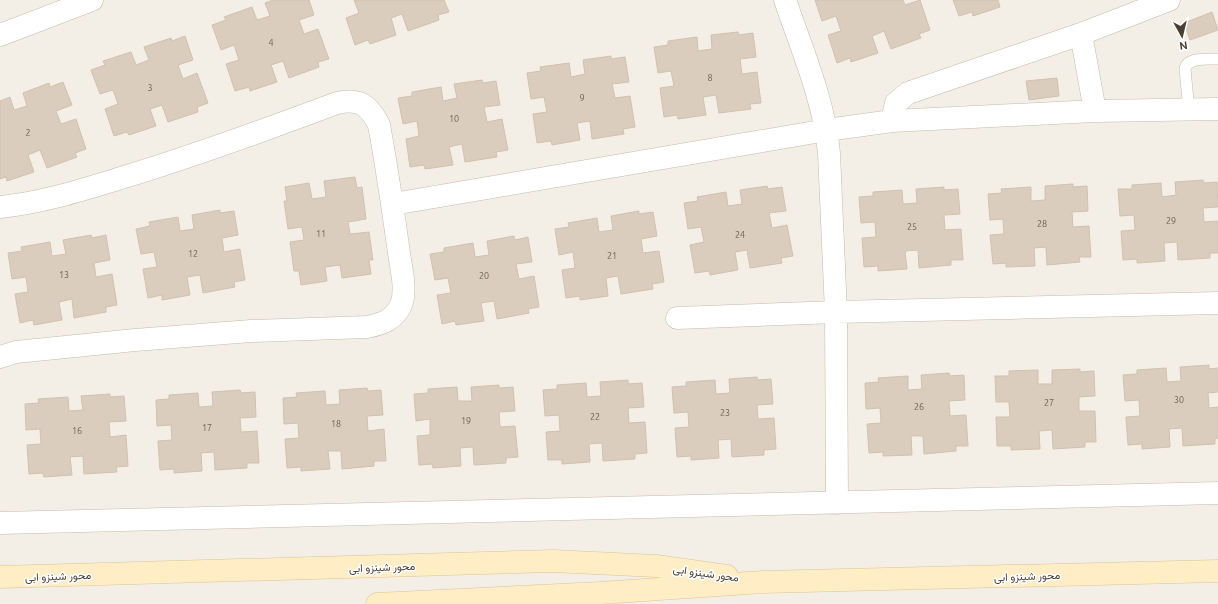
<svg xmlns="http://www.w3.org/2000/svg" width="1218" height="604" viewBox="0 0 1218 604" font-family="Ubuntu,Vazirmatn,sans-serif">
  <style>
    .building { fill: #dacdbd; stroke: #d2c1ad }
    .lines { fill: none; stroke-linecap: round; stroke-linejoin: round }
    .lane-casing { stroke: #c4b9aa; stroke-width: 12 }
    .street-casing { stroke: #c4b9aa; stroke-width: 23 }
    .secondary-casing { stroke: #dcc493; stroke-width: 23 }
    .lane { stroke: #fff; stroke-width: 11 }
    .street { stroke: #fff; stroke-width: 22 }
    .secondary { stroke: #ffedc5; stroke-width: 22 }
    .labels { text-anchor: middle; stroke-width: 3; stroke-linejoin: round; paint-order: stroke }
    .number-label { font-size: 9px; fill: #6c6256 }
    .street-label { font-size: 11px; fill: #483f34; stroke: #fff }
  </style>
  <rect width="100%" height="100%" fill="#f4efe6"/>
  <!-- building -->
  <path class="building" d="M273,0H309L314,15L299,20L304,34L318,29L329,59L318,62L319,67L289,78L283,61L271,65L277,82L250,91L249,87L235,91L226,64L239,60L234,45L221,50L212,25L226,20L224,17L252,7L257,20L270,16L265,3Z
    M354,0H444L449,12L438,15L439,20L408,31L402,14L391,18L396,35L370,44L368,40L355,45L346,18L359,13Z
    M815,0H903L905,5L920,0L930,30L919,34L921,38L891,49L884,31L872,36L878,53L851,62L850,58L837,63L828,35L841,31L836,16L822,21Z
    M953,0H998L1000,7L973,16L972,12L959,16Z
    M1212,12L1218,30L1190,40L1184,23Z
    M738,32L739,35L753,33L756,57L740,59L742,74L757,72L761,103L750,104L751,109L719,113L716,95L703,97L706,115L678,119L677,115L664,117L660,88L674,86L671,71L658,73L654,47L668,45V41L697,37L698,51L712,49L711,35Z
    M185,36L193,60L178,65L183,79L197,73L208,103L197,107L198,112L168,122L162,105L150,109L156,126L129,135L127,132L114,136L105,109L118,104L113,90L100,94L91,70L105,65L103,61L131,52L136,65L149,60L144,47L171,38L172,41Z
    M611,56V59L625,57L629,82L612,84L615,98L630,96L635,127L623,129L624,134L592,139L590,121L577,123L580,140L552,145L551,141L537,143L533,114L547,112L544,97L531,99L527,73L541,71L540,67L569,63L571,77L585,74L583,60Z
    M1057,78L1059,96L1029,100L1026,81Z
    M482,80L483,83L496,81L500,105L484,107L487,122L502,119L508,150L496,152L497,157L465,162L462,144L449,147L453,165L425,169L424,165L410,167L406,139L419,136L417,121L403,124L398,98L412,96V92L441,87L443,101L457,98L454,84Z
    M63,82L72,105L56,111L61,124L76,119L86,149L75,153L77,157L47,168L40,150L28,155L34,172L7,181L6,177L0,179V101L10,97L14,110L27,106L23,93L49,83L50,87Z
    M355,177L357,188L362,187L366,219L348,222L350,234L369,232L373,260H369L371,274L342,278L340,265L325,267L327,281L301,285L299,271H294L290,242L304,240L302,227L288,229L284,201H287L285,187L309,183L312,199L326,197L324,181Z
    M1203,180L1204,183L1217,182L1218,207L1203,208L1204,222L1218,221V253H1210V258L1178,260L1177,242L1164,243L1165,261L1137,263V259L1123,260L1121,231L1135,230L1134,215L1120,216L1118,189H1132V185L1161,183L1162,197L1176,195L1175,182Z
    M1073,184V187L1087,186L1088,211L1072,212L1073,227L1089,226L1091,257H1079L1080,262L1047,265L1046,247L1034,248L1035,266L1006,267V263L993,264L990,235L1004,234L1003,219L990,220L988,194L1002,193L1001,189L1031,187V201L1045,200V186Z
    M767,186L768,189L782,187L786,211L769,213L772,228L787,225L793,256L781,258L782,263L750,268L747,250L735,252L738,270L710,275L709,271L695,273L690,245L704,242L701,227L688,229L684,203L698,201L697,197L726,192L728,206L742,204L740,190Z
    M944,187V190L958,189L960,214L944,215L945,230L961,229L963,260H951V265L919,268L918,250L905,251L907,269L878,271V266L864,267L862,238L876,237L875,222L861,223L859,197L873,196V192L902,190L903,204L917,203L916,189Z
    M220,210V213L234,211L238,235L222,238L224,252L240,249L245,280L234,282L235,287L203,293L200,275L187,277L190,295L162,300V295L148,298L143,269L157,267L154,252L141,254L136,229L150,226L149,222L178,217L180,231L194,229L192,215Z
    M639,211V214L653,212L657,236L641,239L643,253L659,251L664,282L652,284L653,289L621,294L618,276L606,278L608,296L580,300V296L566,298L562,270L575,268L573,252L559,255L555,229L569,227L568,223L597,218L599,232L613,230L611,216Z
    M91,235L92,238L106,235L110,260L94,263L96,277L112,274L117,305L106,307V312L74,318L72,299L59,302L62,320L34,325L33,320L20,323L15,294L28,292L26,277L12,279L8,253L22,251L21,247L50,242L52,256L66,254L63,240Z
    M514,236L515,240L528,237L532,262L516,264L519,279L534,276L539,307L528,309L529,313L497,319L494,301L481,303L484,321L456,325L455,321L442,324L437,295L451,293L448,278L435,280L430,254L444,252V248L473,243L475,257L489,255L487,241Z
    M1209,365V369L1218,368V392L1208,393L1209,408L1218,407V438L1215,439V444L1183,446L1182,428L1169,429L1170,447L1142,449V444L1128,445L1126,417L1140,416L1139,400L1125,401L1123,375L1137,374V370L1166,368L1167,382L1181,381L1180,367Z
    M1080,369V372L1094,371L1095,396L1079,397V411H1095L1096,442H1085V447L1053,449L1052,430L1039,431L1040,449L1011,450V446H997L996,417H1010L1009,402H996L995,376H1009V371L1038,370V384H1052V370Z
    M949,373L950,376L964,375L965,400L949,401L950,416L966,415L968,446H956V451L924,454L923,436H911L912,455L883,456V452L869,453L867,424L881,423L880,408L866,409L865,383L879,382L878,378L908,376V390L922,389L921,375Z
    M757,377L758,380L771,379L773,404L757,405L758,419L774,418L776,449L764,450V455L732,457L731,439L718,440L719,458L691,460V456L677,457L675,428L689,427L688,412L674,413L672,387L686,386V382L715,380L716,394L730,393L729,379Z
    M628,380V384L642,383L644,407L628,408L629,423L645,422L647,453L635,454V459L603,461L602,443L589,444L590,462L562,464V460H548L546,432L560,431L559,415L545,416L543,390L557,389V385L586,383L587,397L601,396L600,382Z
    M499,385V388L513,387L515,411L499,412L500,427L515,426L518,457L506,458V463L474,465L473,447L460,448L461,466L433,468L432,464L419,465L417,436L430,435V419L416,421L414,394L428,393V389L457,387L458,401H472L471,387Z
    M367,388L368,391L381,390L383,415L367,416L368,431L384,429L386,461H374V466L342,469L341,451H328L330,469L301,471V467L287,468L285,439L299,438L298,423L284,424L283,398L297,397L296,393L325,391L326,405L340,404L339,390Z
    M240,390L241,393L255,392L256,417L240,418L241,432L257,431L259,463H247V468L215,470L214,452L201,453L202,471L174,473V469L160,470L158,441L172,440L171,425L157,426L156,400L169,399V395L198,393L199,407L213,406L212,392Z
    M110,394V397L124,396L126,421L109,422L110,437L126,435L128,466L116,467L117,472L84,474L83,456L70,457L72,475L44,477L43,473L29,474L27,445L41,444L40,429L26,430L25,404L39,403L38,399L68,397L69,411L83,410L81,396Z"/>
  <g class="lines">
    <!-- lane casing -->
    <g class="lane-casing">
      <path id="lane" d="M1189,111L1185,69C1187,57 1208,59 1218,59"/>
    </g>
    <!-- street casing -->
    <g class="street-casing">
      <path id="street" d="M785,0C802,50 824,100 829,153L836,312L837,503
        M1081,34L1095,111
        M0,35L92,0
        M892,121L896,103L908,93L1081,34L1169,0
        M393,204L827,130L892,121L1095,111L1218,109
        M0,207C41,203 82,190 121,178C194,156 265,130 337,103C360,98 369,105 379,125C387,168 393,210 399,253C401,268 407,290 401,305C394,320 382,324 367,327L251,331L135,340L16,352L0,357
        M677,318L836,312L1218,303
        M0,523L1218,493"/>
    </g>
    <!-- secondary casing -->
    <g class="secondary-casing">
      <path id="secondary" d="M0,577L553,561L656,566L727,576
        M377,604L600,593L763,582L1218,571"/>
    </g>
    <!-- lane -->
    <use href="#lane" class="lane"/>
    <!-- street -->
    <use href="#street" class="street"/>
    <!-- secondary -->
    <use href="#secondary" class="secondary"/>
  </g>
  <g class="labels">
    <!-- number labels -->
    <g class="number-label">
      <text x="271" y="46">4</text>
      <text x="710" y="81">8</text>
      <text x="150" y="91">3</text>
      <text x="582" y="101">9</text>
      <text x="454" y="122">10</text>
      <text x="28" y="136">2</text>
      <text x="1171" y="224">29</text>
      <text x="1042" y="227">28</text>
      <text x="912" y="230">25</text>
      <text x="321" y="237">11</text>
      <text x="740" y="238">24</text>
      <text x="193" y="257">12</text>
      <text x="612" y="259">21</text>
      <text x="64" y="278">13</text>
      <text x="484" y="279">20</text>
      <text x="1179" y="403">30</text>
      <text x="1049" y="406">27</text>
      <text x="919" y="410">26</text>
      <text x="725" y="416">23</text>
      <text x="595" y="420">22</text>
      <text x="466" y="424">19</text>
      <text x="336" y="427">18</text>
      <text x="207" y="431">17</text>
      <text x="77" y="434">16</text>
    </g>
    <!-- street labels -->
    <g class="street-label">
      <text transform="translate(382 567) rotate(-2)" y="4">محور شينزو ابى</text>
      <text transform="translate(706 573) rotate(8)" y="4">محور شينزو ابى</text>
      <text transform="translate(58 576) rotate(-2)" y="4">محور شينزو ابى</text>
      <text transform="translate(1027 576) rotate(-2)" y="4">محور شينزو ابى</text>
    </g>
  </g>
  <!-- north arrow -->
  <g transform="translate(1182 36) rotate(172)" stroke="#ffffff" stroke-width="3" paint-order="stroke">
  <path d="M0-3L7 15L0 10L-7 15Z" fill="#483f34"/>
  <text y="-6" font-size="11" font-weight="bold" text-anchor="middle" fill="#483f34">N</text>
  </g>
</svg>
